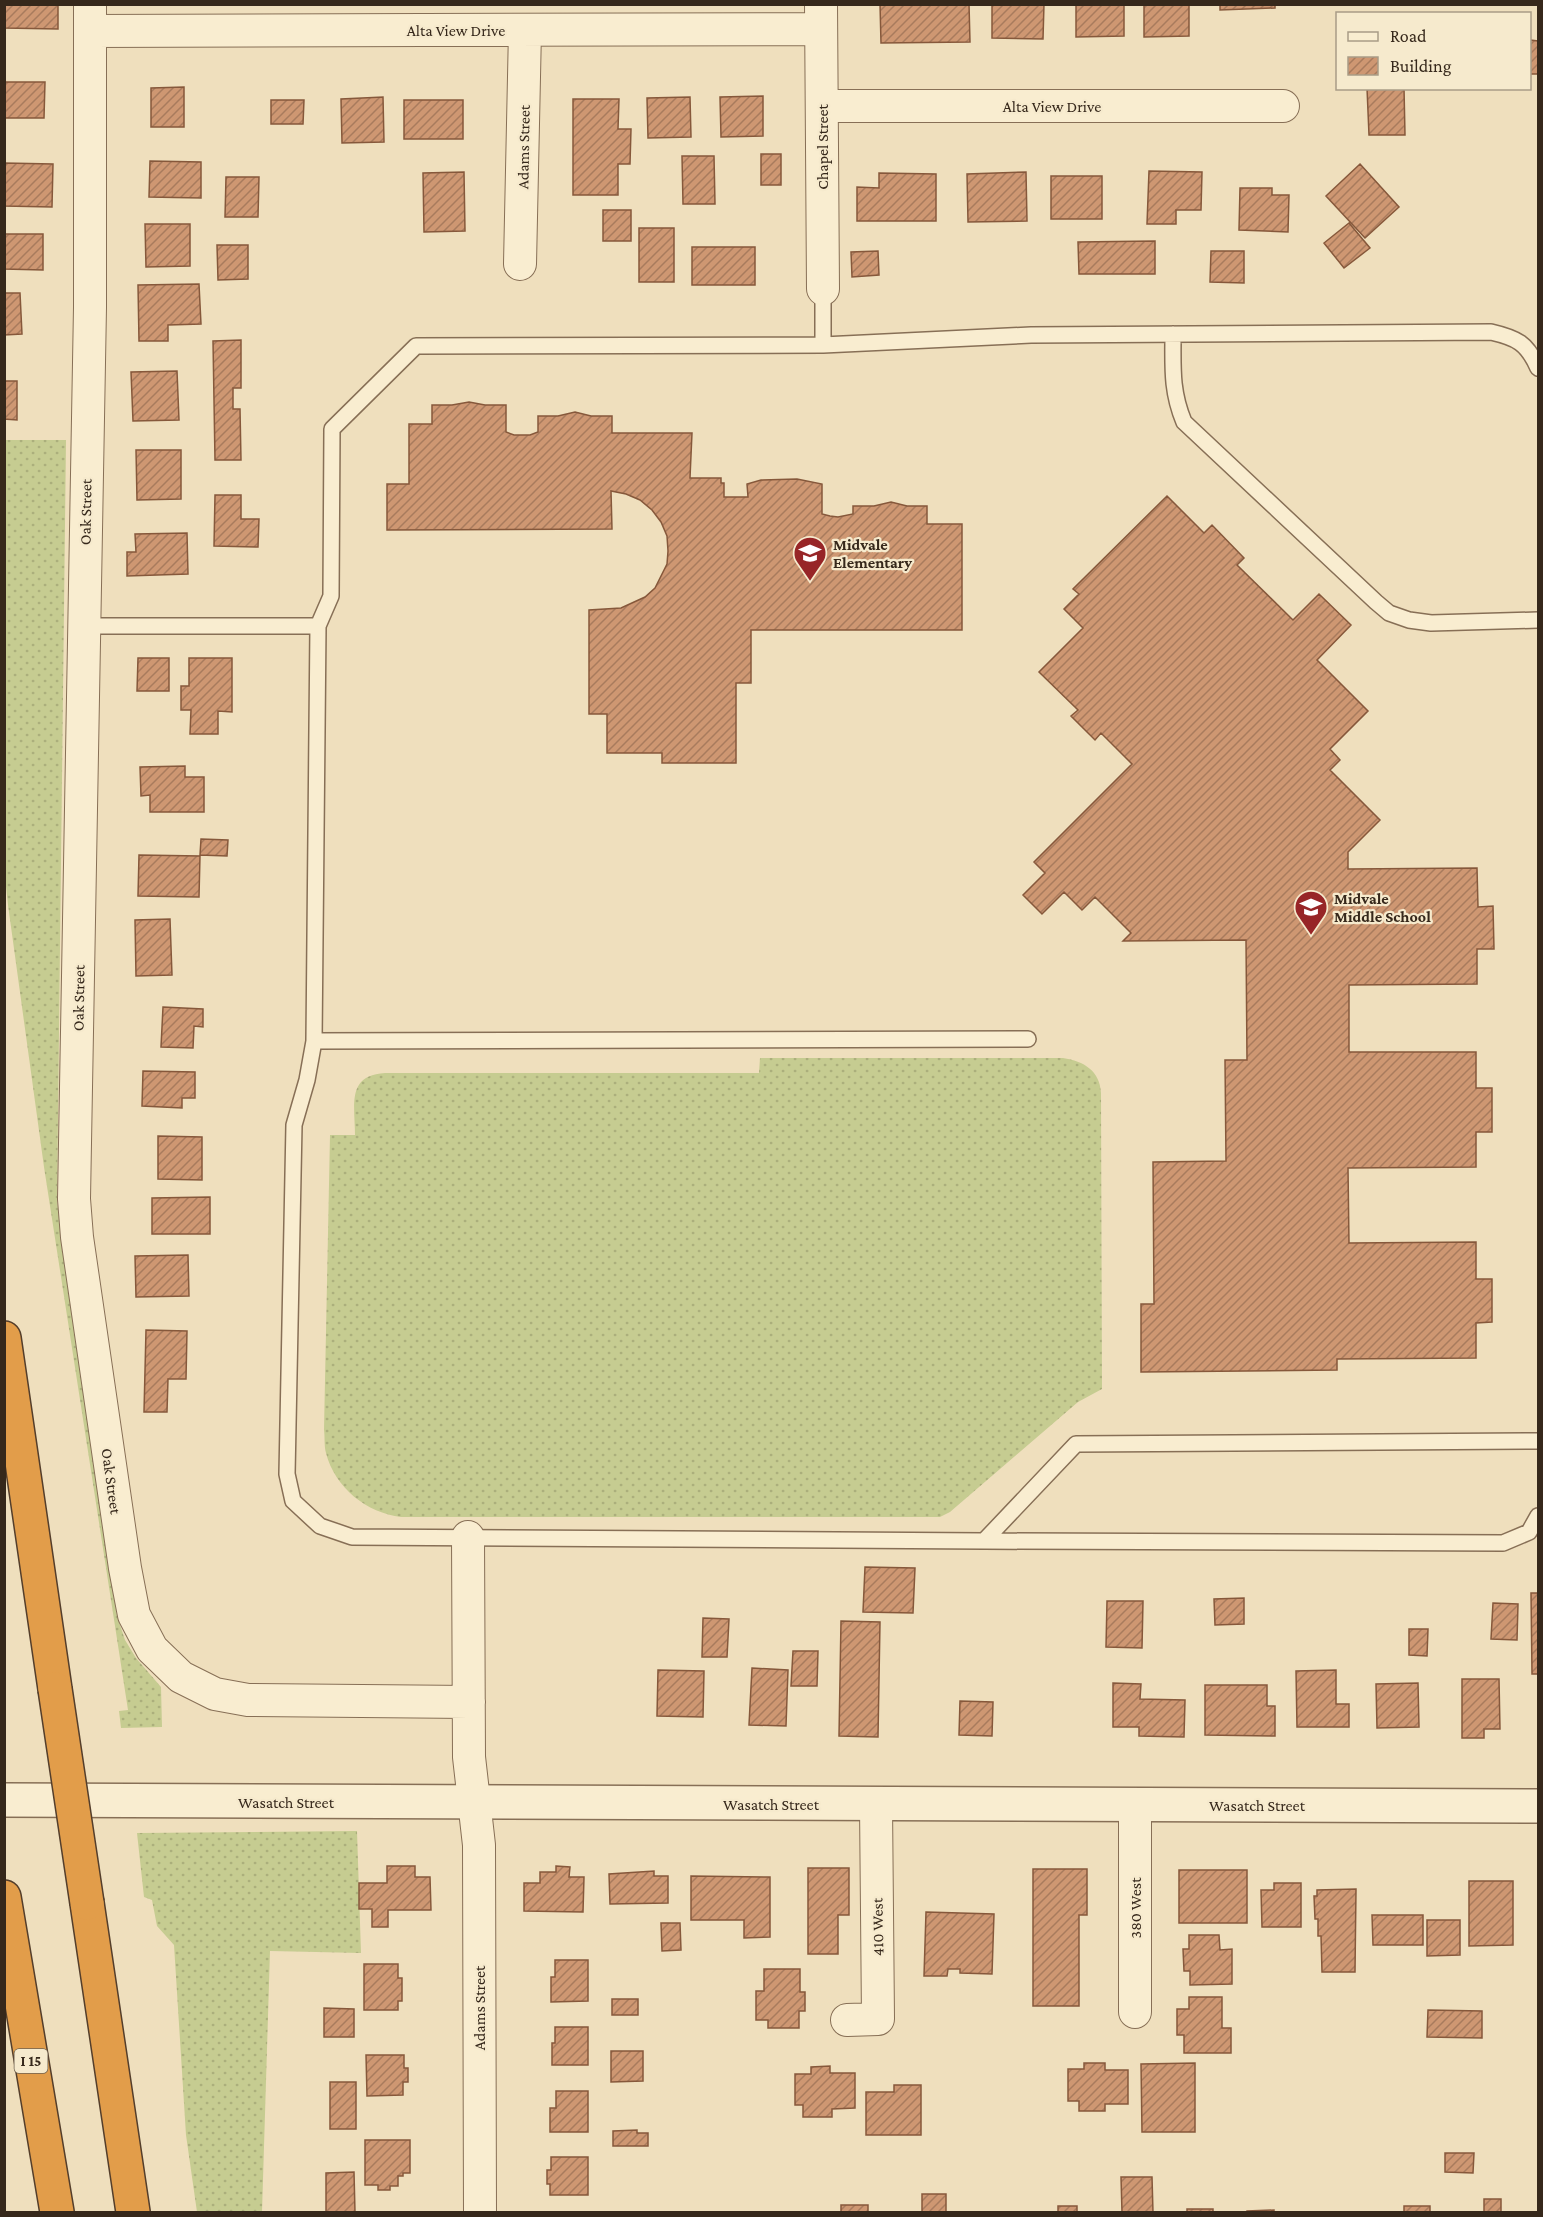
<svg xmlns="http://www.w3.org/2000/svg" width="1543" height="2217" viewBox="0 0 1543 2217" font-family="'Crimson Pro',serif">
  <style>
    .grass { fill: url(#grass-dots) }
    .building { fill: url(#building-hatch); stroke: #86583b; stroke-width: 1.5 }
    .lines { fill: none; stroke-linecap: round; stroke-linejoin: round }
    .service-casing { stroke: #876f56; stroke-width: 18 }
    .minor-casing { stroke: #876f56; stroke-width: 34 }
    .tertiary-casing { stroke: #876f56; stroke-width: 36 }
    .motorway-casing { stroke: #543e2b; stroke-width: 36 }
    .service { stroke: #f9edd0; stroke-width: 15 }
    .minor { stroke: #f9edd0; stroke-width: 32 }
    .tertiary { stroke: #f9edd0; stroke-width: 33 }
    .motorway { stroke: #e29d4a; stroke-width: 33 }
    .motorway-bridge-casing { stroke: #543e2b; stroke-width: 36; stroke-linecap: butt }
    .motorway-bridge { stroke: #e29d4a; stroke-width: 33 }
    .labels { text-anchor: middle; stroke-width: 4.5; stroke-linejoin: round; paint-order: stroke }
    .shield { fill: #f6eacd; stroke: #706250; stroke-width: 1.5 }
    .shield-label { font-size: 15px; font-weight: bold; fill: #36281b }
    .street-label { font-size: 16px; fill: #36281b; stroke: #f6eacd }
    .poi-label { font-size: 16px; font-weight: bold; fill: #36281b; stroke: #f6eacd; text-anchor: start }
  </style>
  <defs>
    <pattern id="grass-dots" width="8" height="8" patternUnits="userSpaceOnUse" patternTransform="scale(1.5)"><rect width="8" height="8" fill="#c6cc91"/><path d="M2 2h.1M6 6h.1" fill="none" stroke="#abaf7c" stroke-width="1.8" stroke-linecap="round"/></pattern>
    <pattern id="building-hatch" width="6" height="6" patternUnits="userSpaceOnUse" patternTransform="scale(1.5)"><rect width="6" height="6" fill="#ce9772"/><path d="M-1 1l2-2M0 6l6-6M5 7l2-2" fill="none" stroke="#a87b5d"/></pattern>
  </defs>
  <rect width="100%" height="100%" fill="#efdfbd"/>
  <!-- grass -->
  <path class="grass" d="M4,440H66L57,1202L117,1616L125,1640L136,1658L161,1687L162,1727L121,1728L119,1711L128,1710L44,1167L8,905L4,868Z
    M760,1058H1063C1084,1061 1100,1071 1101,1093L1102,1389L1078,1402L950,1512L940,1517H401C367,1513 335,1488 326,1453C324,1446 325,1437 324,1430L330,1135H355C355,1106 346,1075 385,1073H759Z
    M357,1831L361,1953L270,1951L262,2212H197L186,2135L174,1945L157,1926L152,1900L144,1897L137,1833Z"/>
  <!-- building -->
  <path class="building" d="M4,4H58V29L4,28Z
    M880,4H969L970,42L881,43Z
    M992,4H1044L1043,39L992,38Z
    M1076,4H1124V36L1076,37Z
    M1144,4H1189V36L1144,37Z
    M1220,4H1275V8L1220,10Z
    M1530,40L1538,41V74H1530Z
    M4,82H45L44,118H4Z
    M184,87V127H151V88Z
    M1367,88H1404L1405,135H1369Z
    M763,96V136L721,137L720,97Z
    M383,97L384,142L342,143L341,99Z
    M690,97L691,137L648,138L647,98Z
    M573,99H619L618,129H631L630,164H618V195H573Z
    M271,100H304L303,124H271Z
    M404,100H463V139H404Z
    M761,154H781V185H761Z
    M682,156H714L715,204H683Z
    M150,161L201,162V198L149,197Z
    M4,163L53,164L52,207L4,206Z
    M1360,164L1399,207L1365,238L1326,196Z
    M1149,171L1202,172L1201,210H1176V224H1147Z
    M464,172L465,231L424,232L423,173Z
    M1026,172L1027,221L968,222L967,174Z
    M879,173L936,174V221H857V187L879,188Z
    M1051,176H1102V219H1051Z
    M226,177H259L258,217H225Z
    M1240,188H1272V195H1289L1288,232L1239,230Z
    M603,210H631V241H603Z
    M1349,223L1370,248L1344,268L1324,243Z
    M145,224H190V266L146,267Z
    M639,228H674V282H639Z
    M4,234H43V270L4,269Z
    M1155,241V274H1079L1078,242Z
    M217,245H248V279L218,280Z
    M692,247H755V285H692Z
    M878,251L879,275L852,277L851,252Z
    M1211,251H1244V283L1210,282Z
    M199,284L201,324L168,325V341H139L138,285Z
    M4,293H20L22,334L4,335Z
    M241,340V388H233V409H240L241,460H215L213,341Z
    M177,371L179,420L133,421L131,372Z
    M4,381H17V420L4,419Z
    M469,402L485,405H506V432L514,435H530L538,432V416H558L575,412L591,416H612V433H692L690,478H721V483H724V497H748L747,484L761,480L797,479L822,484V514L830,516L838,517L853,514V506H874L891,502L907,506H927V524H962V630H751V683H736V763H662V753H607V714H589V610L621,608L645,597L655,588L667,564L668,551L667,536L661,522L652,510L640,500L626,494L611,491L612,529L387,530V484H409V424H432V405H452Z
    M136,450H181V499L137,500Z
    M215,495H241V519H259L258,547L214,546Z
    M1167,496L1204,533L1212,525L1244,558L1237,565L1293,620L1319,594L1351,625L1317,660L1368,711L1330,749L1340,760L1330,770L1380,820L1348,852V869L1477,868L1478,907L1493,906L1494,949H1477V984L1349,985V1052H1476V1088H1492V1132H1476V1167L1348,1168L1349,1243L1476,1242V1279H1492V1322L1476,1323V1358L1337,1359V1370L1141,1372V1304H1154L1153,1162L1226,1161L1225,1060H1247L1246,940L1123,941L1131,933L1095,897L1082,910L1064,892L1042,914L1023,895L1045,873L1034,862L1132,764L1101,733L1095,740L1071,716L1078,710L1039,672L1083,628L1064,609L1079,594L1073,589Z
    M187,533L188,574L127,576V552H136L135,534Z
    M138,658H169V691H137Z
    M189,658H232V712L218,711V734H190L191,710H181V686H189Z
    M185,766V777H204V812H150V795L141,796L140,767Z
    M201,839L228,840L227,856L200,855Z
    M139,855L200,856L199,897L138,896Z
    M170,919L172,975L136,976L135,920Z
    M163,1007L203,1009V1027L194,1026L193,1048L161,1047Z
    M143,1071L195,1072V1098H182V1108L142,1106Z
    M158,1136L202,1137V1180L158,1179Z
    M210,1197V1234H152V1198Z
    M188,1255L189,1296L136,1297L135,1256Z
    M146,1330L187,1331L186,1379H168L167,1412H144Z
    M865,1567L915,1568L913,1613L863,1612Z
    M1531,1593H1538V1674H1532Z
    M1244,1598V1624L1215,1625L1214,1599Z
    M1107,1601H1143L1142,1648L1106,1647Z
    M1493,1603L1518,1604L1517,1640L1491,1639Z
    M703,1618L729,1619L727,1657H702Z
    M841,1621L880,1622L878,1737L839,1736Z
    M1409,1629H1428L1427,1656L1409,1655Z
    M793,1651H818L817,1686H791Z
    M752,1668L788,1670L786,1726L749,1725Z
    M658,1670L704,1671L703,1717L657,1716Z
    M1336,1670V1704H1349V1727H1297L1296,1671Z
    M1462,1679H1499L1500,1729H1484V1738H1462Z
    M1113,1683L1141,1684L1140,1699L1185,1700L1184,1737L1139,1736V1727H1113Z
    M1418,1683L1419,1727L1377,1728L1376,1684Z
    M1205,1685H1267V1706H1275V1736L1205,1735Z
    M960,1701L993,1702L992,1736L959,1735Z
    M387,1866H415V1877H430L431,1910H388V1927H372V1909H359V1883H387Z
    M556,1866L570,1867L569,1877H584L583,1912L524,1911V1883H540V1872H556Z
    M808,1868H849V1915H838V1954H808Z
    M1033,1869H1087V1915H1079V2006H1033Z
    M1179,1870H1247V1923H1179Z
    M654,1871V1876H668V1903L610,1904L609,1874Z
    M691,1876L770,1877V1937L744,1938V1920H691Z
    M1469,1881H1513V1945L1469,1946Z
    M1274,1883H1301V1927H1262L1261,1890H1274Z
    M1356,1889L1355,1972H1322L1321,1936H1318V1919H1315L1314,1896H1317V1890Z
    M926,1912L994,1914L992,1974L960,1973V1969H948L947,1976H924Z
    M1372,1915H1423V1945H1373Z
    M1427,1920H1460V1955L1427,1956Z
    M661,1923H680L681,1950L662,1951Z
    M1189,1935H1219L1220,1950L1232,1949V1984L1190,1985V1971H1184L1183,1949H1189Z
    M555,1960H588V2001L551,2002V1977H555Z
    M364,1964H398V1978H402V2001H398V2010H364Z
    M764,1969H800V1992H805V2011H799V2028H768V2020H756V1991H764Z
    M1189,1997H1222V2028H1231V2053H1184V2035H1177V2009H1189Z
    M612,1999H638V2015H612Z
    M324,2008L354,2009V2037H324Z
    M1428,2010L1482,2011V2038L1427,2037Z
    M555,2027H588V2065H552V2043H555Z
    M611,2051H643V2081L611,2082Z
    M366,2055H404V2068H408V2082H403V2095L367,2096Z
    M1084,2063H1105V2070H1128V2104H1105V2111H1079V2101H1068V2069H1084Z
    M1195,2063V2132H1142L1141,2064Z
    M830,2066V2073H855V2108L832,2109V2117H803V2105H795V2074H811V2067Z
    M330,2082H356V2129H330Z
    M894,2085H921V2135H866V2092H894Z
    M556,2091H588V2132H550V2108H556Z
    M637,2130V2133H648V2146H613V2131Z
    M365,2140H410V2173H403V2176H398V2186H390V2190H378V2185H365Z
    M1445,2153H1474L1473,2173L1445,2172Z
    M551,2157H588V2195H550V2184H547V2170H551Z
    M354,2172L355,2212H326V2173Z
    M1121,2177H1152L1153,2212H1122Z
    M922,2194H946V2212H922Z
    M1484,2199H1501V2212H1484Z
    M841,2205H868V2212H841Z
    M1058,2206H1077V2212H1058Z
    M1404,2206H1430V2212H1404Z
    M1187,2209H1213V2212H1187Z
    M1274,2210V2212H1247V2211Z"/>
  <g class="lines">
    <!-- service casing -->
    <g class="service-casing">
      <path id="service" d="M1173,334C1173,367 1171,391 1184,422L1376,602L1389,613L1409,620L1431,623L1538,620
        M823,345V289
        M83,626H318
        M314,1041L1028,1039
        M1538,1441L1076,1444L984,1541L1503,1543L1529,1532L1538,1516
        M984,1541L352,1537L320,1526L293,1501L287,1474L294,1125L307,1080L314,1041L318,626L331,596L332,429L416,346L823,345L1031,335L1491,332C1517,338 1527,343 1538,368"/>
    </g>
    <!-- minor casing -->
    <g class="minor-casing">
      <path id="minor" d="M90,4V307L74,1199L77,1237L125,1568L134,1615L152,1649L181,1677L215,1694L248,1700L469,1702
        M821,4L823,289
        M90,31L821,29
        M822,106H1283
        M520,264L525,30
        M468,1537L469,1757L479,1845L480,2212
        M1135,1804V2012
        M847,2020L878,2019L876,1805"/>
    </g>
    <!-- tertiary casing -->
    <g class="tertiary-casing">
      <path id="tertiary" d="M4,1800L1538,1806"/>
    </g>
    <!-- motorway casing -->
    <g class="motorway-casing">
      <path id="motorway" d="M4,1338L55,1689
        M4,1897L57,2212
        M87,1903L133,2212"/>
    </g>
    <!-- service -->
    <use href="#service" class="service"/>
    <!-- minor -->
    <use href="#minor" class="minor"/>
    <!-- tertiary -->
    <use href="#tertiary" class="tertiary"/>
    <!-- motorway -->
    <use href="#motorway" class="motorway"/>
    <!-- motorway-bridge casing -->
    <g class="motorway-bridge-casing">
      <path id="motorway-bridge" d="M55,1689L87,1903"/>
    </g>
    <!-- motorway-bridge -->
    <use href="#motorway-bridge" class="motorway-bridge"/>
  </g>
  <!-- icons -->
  <defs>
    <g id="school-pin" transform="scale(1.725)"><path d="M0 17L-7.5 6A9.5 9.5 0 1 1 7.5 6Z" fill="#972527" stroke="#f6eacd"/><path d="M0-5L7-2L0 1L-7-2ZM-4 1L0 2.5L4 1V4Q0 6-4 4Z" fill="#fff"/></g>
  </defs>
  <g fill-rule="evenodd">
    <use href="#school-pin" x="810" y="553"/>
    <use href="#school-pin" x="1311" y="907"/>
  </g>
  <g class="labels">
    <!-- shield labels -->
    <rect class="shield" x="14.5" y="2049" width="33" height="24" rx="4.5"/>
    <g class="shield-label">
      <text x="31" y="2066">I 15</text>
    </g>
    <!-- street labels -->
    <g class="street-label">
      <text x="456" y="36">Alta View Drive</text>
      <text x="1052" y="112">Alta View Drive</text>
      <text transform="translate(523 147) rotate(-89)" y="6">Adams Street</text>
      <text transform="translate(822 147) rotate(-90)" y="6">Chapel Street</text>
      <text transform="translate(85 512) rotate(-89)" y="6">Oak Street</text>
      <text transform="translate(78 998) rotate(-89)" y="6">Oak Street</text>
      <text transform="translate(112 1481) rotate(82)" y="6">Oak Street</text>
      <text x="286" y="1808">Wasatch Street</text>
      <text x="771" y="1810">Wasatch Street</text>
      <text x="1257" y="1811">Wasatch Street</text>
      <text transform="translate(1135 1908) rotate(-90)" y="6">380 West</text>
      <text transform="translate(877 1927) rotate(-91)" y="6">410 West</text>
      <text transform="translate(479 2008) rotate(-90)" y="6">Adams Street</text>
    </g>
    <!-- poi labels -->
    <g class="poi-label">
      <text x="833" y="550">Midvale<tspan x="833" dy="18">Elementary</tspan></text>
      <text x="1334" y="904">Midvale<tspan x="1334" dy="18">Middle School</tspan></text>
    </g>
  </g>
  <!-- border -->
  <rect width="1543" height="2217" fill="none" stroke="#36281b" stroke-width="12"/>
  <!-- legend -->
  <rect x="1336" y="12" width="195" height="78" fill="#f6eacd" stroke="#a99c86" stroke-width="1.5"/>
  <rect x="1348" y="32" width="30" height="9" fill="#f9edd0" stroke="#a99c86" stroke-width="1.5"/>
  <text x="1390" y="42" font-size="18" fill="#36281b">Road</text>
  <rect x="1348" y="57" width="30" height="18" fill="url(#building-hatch)" stroke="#a99c86" stroke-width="1.5"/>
  <text x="1390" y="72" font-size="18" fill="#36281b">Building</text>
</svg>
